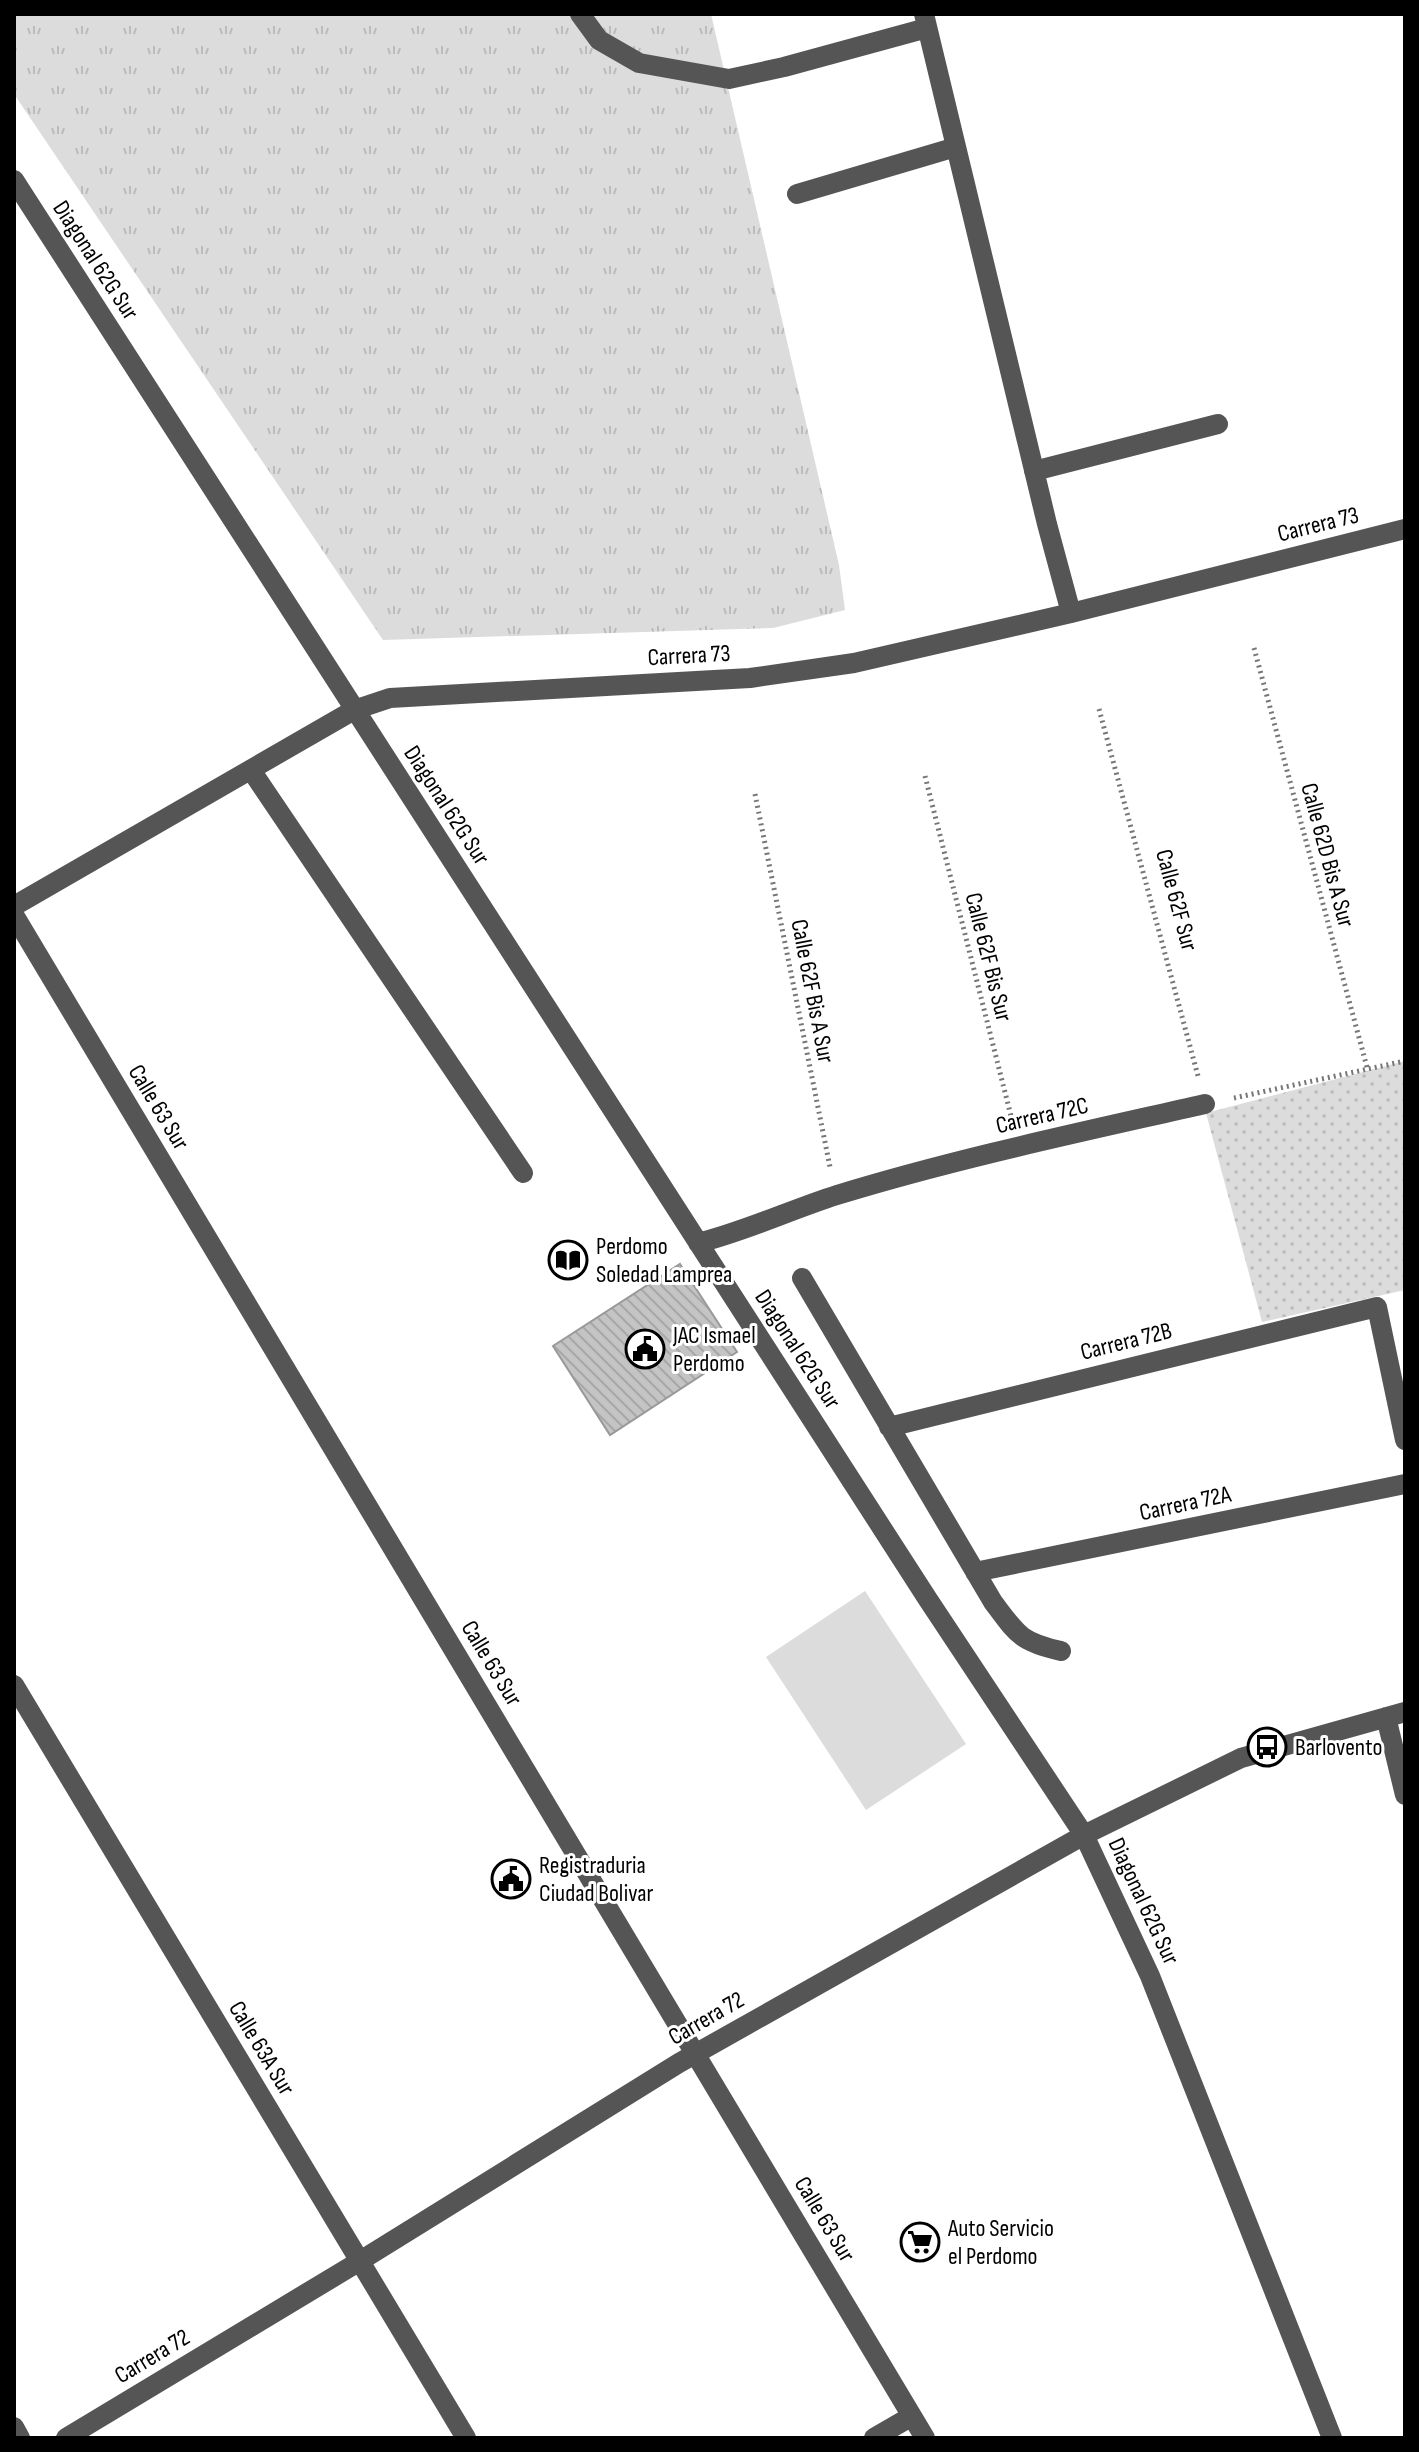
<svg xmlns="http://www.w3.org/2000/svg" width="1419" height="2452" viewBox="0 0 1419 2452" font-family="'Sofia Sans Condensed',sans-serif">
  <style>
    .grass { fill: url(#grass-tufts) }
    .park { fill: url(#park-dots) }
    .garden { fill: #dcdcdc }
    .building { fill: url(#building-back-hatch); stroke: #999; stroke-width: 2 }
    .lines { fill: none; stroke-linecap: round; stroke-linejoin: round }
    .path { stroke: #777; stroke-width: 5; stroke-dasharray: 2 4; stroke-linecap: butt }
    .minor { stroke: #555; stroke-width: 20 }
    .labels { text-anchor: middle; stroke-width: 6; stroke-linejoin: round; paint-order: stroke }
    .street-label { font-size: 24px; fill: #000; stroke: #fff }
    .poi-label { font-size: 24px; fill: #000; stroke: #fff; text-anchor: start }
  </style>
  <defs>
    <pattern id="grass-tufts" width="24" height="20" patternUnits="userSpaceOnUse" patternTransform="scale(2)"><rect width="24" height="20" fill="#dcdcdc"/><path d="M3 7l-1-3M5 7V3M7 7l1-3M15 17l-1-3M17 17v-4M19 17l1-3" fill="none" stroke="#bbb"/></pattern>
    <pattern id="park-dots" width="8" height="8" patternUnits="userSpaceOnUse" patternTransform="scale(2)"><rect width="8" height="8" fill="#dcdcdc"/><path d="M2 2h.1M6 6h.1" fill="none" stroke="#bbb" stroke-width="1.8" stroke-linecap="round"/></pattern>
    <pattern id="building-back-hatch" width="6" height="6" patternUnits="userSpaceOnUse" patternTransform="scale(2)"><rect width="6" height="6" fill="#c4c4c4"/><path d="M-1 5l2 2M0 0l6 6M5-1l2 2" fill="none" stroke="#a7a7a7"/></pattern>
  </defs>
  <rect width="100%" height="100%" fill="#fff"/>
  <!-- grass -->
  <path class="grass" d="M14,14H711L839,565L845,610L773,628L383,640L14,94Z"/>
  <!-- park -->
  <path class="park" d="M1405,1061V1290L1262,1322L1206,1113Z"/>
  <!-- garden -->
  <path class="garden" d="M865,1591L966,1744L866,1810L766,1657Z"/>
  <!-- building -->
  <path class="building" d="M680,1264L737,1352L610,1435L553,1346Z"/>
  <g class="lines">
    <!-- path -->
    <path class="path" d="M1254,648L1368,1071
      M1099,709L1198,1076
      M925,776L1011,1116
      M755,794L830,1167
      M1234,1098L1405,1061"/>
    <!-- minor -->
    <path class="minor" d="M580,14L599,40L639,63L729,79L784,67L927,28
      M924,14L1047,524L1071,613
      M14,180L927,1598L1084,1835L1150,1976L1332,2438
      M797,194L956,147
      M1034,471L1218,424
      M251,770L523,1173
      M14,906L354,710L390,698L750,678L854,663L1071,613L1405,529
      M14,915L925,2438
      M698,1243C746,1231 790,1210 837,1195C958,1158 1082,1132 1205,1104
      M802,1278L993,1602C1017,1634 1020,1642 1061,1651
      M889,1427L1377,1307L1405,1440
      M975,1572L1405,1484
      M14,1685L466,2438
      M1386,1717L1405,1795
      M14,2427L20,2438
      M66,2438L360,2261L679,2063L1084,1835L1241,1758L1405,1712
      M874,2438L912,2416"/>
  </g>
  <!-- icons -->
  <defs>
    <g id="library-ring" transform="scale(2)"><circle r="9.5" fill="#fff" stroke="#000" stroke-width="1.5"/><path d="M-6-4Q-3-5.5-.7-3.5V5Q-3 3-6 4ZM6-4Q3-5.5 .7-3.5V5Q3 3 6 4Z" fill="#000"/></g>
    <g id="civic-ring" transform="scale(2)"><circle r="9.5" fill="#fff" stroke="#000" stroke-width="1.5"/><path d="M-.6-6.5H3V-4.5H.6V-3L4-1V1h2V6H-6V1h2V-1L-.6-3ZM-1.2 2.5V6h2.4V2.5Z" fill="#000"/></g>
    <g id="bus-ring" transform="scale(2)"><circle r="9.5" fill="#fff" stroke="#000" stroke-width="1.5"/><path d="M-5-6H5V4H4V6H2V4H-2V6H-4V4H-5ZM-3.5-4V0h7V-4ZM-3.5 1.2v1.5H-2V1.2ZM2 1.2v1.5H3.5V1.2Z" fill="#000"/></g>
    <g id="supermarket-ring" transform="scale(2)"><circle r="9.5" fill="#fff" stroke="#000" stroke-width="1.5"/><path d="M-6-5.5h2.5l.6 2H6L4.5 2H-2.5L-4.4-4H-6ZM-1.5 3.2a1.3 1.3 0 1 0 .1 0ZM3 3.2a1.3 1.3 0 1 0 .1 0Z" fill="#000"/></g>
  </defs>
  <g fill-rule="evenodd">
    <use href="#library-ring" x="568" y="1260"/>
    <use href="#civic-ring" x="645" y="1349"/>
    <use href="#bus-ring" x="1267" y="1747"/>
    <use href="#civic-ring" x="511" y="1879"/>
    <use href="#supermarket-ring" x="920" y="2242"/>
  </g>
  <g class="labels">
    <!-- street labels -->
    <g class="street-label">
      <text transform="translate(96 260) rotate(57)" y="8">Diagonal 62G Sur</text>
      <text transform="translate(1318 524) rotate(-14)" y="8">Carrera 73</text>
      <text transform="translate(689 655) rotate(-3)" y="8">Carrera 73</text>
      <text transform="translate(447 805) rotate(57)" y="8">Diagonal 62G Sur</text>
      <text transform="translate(1328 855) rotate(75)" y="8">Calle 62D Bis A Sur</text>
      <text transform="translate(1177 900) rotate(75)" y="8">Calle 62F Sur</text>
      <text transform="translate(989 957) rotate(76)" y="8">Calle 62F Bis Sur</text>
      <text transform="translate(813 991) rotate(79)" y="8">Calle 62F Bis A Sur</text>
      <text transform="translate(159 1107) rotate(59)" y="8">Calle 63 Sur</text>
      <text transform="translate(1042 1115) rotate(-13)" y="8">Carrera 72C</text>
      <text transform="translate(1126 1341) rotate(-14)" y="8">Carrera 72B</text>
      <text transform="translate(798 1349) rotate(57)" y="8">Diagonal 62G Sur</text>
      <text transform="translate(1185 1503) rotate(-12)" y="8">Carrera 72A</text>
      <text transform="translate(492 1663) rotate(59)" y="8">Calle 63 Sur</text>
      <text transform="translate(1144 1901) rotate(65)" y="8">Diagonal 62G Sur</text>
      <text transform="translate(706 2018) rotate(-30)" y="8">Carrera 72</text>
      <text transform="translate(262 2048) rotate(59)" y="8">Calle 63A Sur</text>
      <text transform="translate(825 2219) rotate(59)" y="8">Calle 63 Sur</text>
      <text transform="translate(152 2356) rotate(-31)" y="8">Carrera 72</text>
    </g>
    <!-- poi labels -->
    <g class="poi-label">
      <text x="596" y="1254">Perdomo<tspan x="596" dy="28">Soledad Lamprea</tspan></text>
      <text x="673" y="1343">JAC Ismael<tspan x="673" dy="28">Perdomo</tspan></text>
      <text x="1295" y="1755">Barlovento</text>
      <text x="539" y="1873">Registraduria<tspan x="539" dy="28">Ciudad Bolivar</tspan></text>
      <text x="948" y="2236">Auto Servicio<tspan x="948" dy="28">el Perdomo</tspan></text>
    </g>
  </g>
  <!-- border -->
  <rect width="1419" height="2452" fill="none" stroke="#000000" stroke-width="32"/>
</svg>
